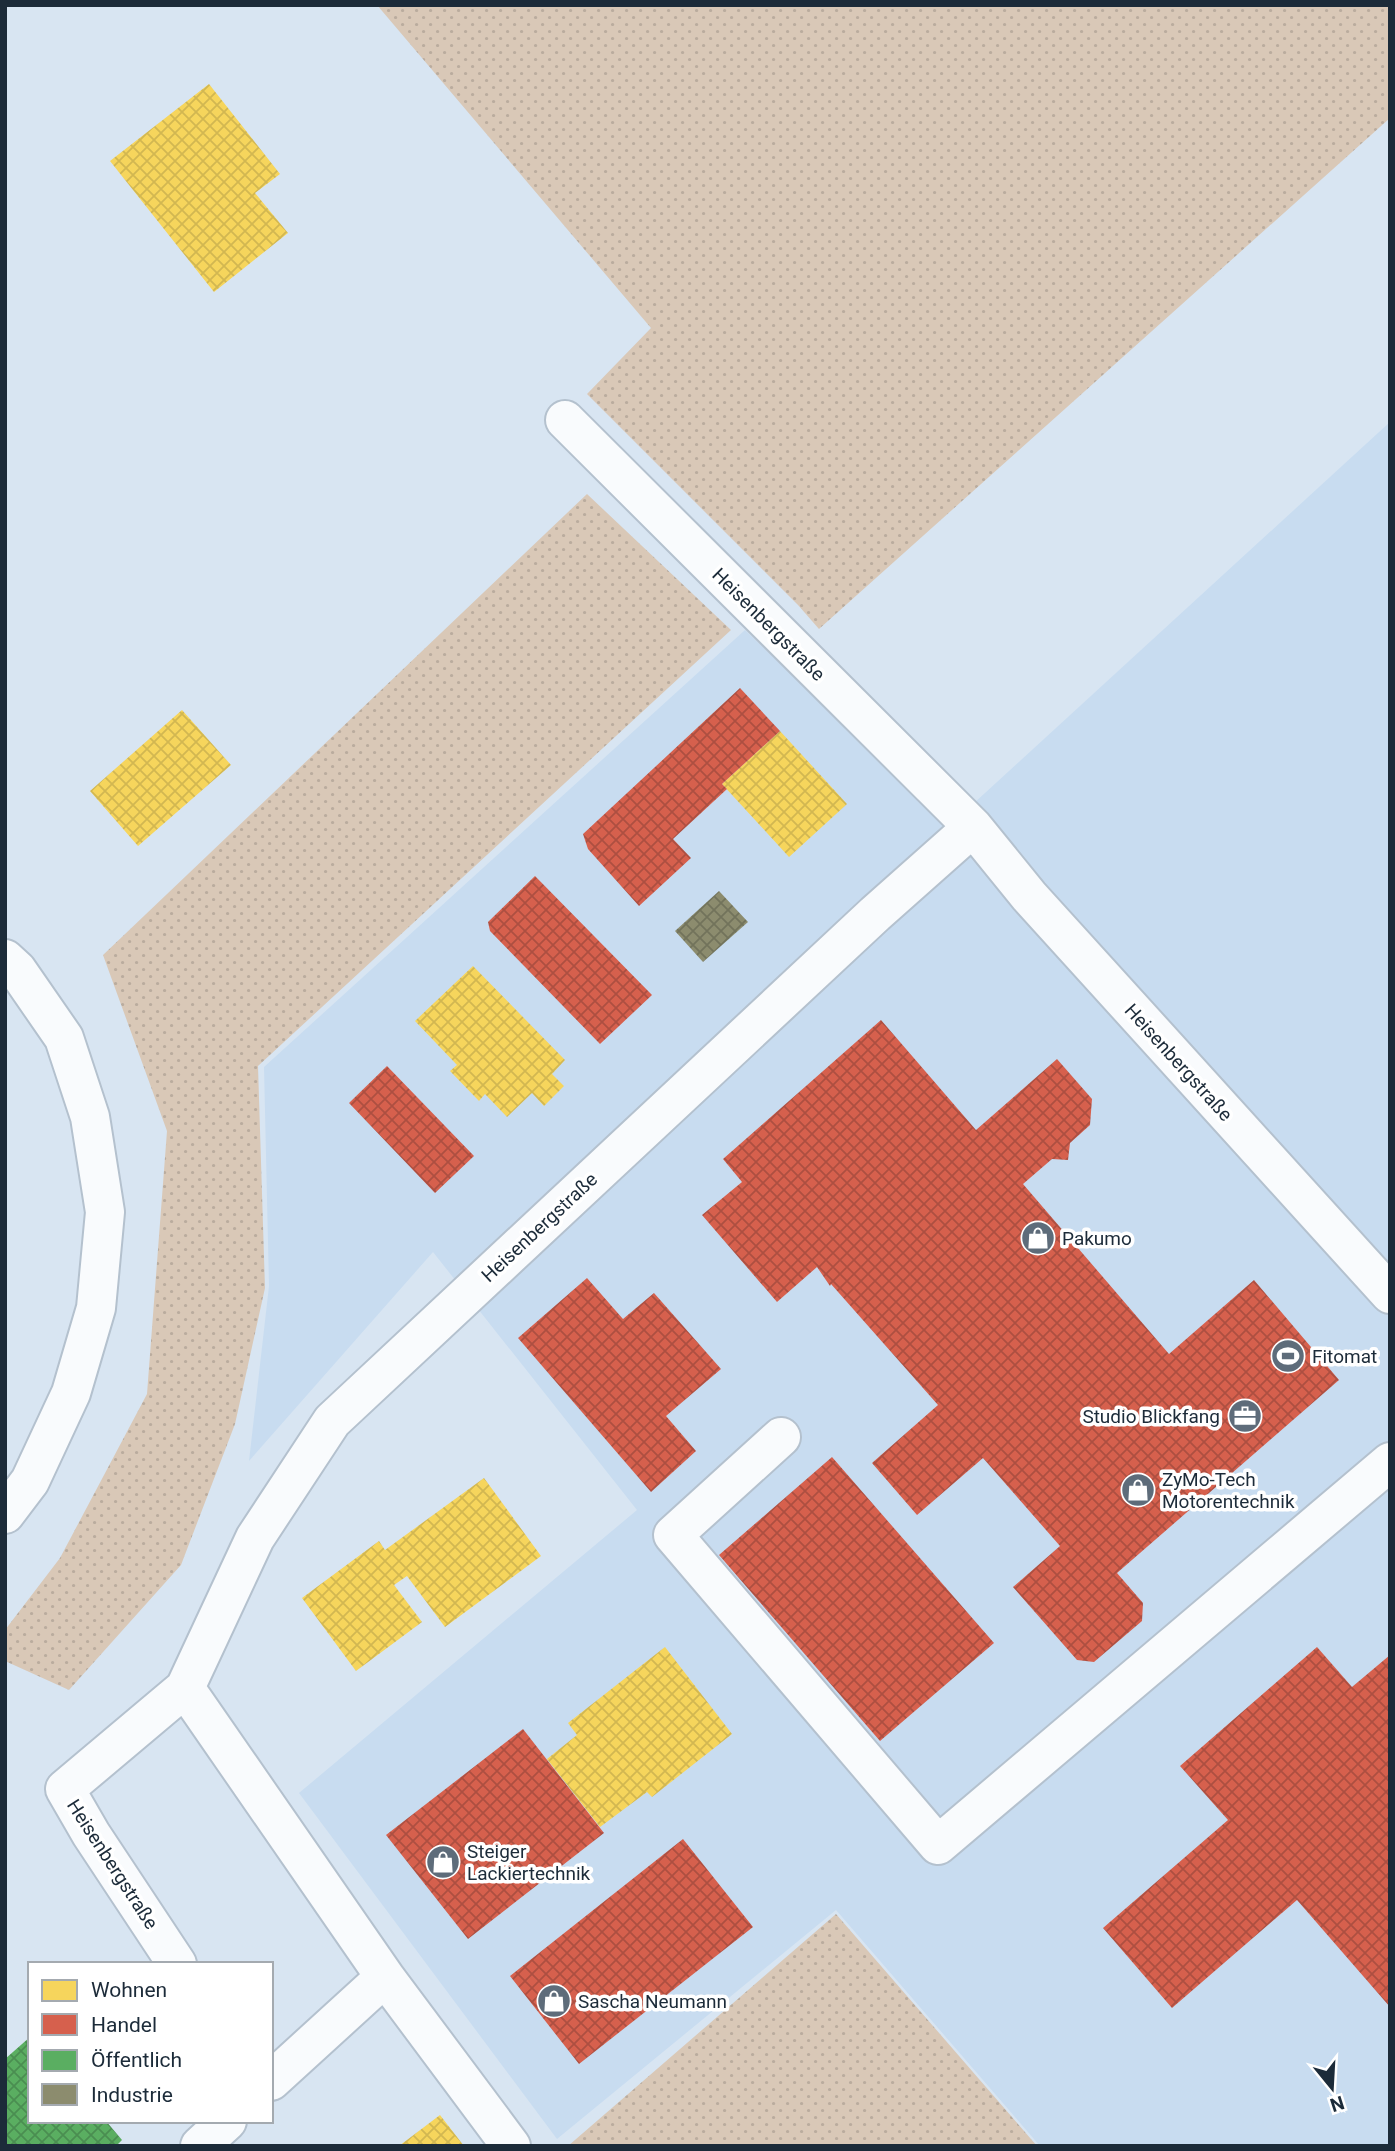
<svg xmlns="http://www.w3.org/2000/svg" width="1395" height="2151" viewBox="0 0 1395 2151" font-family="Roboto,sans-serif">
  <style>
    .built { fill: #c8dcf0 }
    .green { fill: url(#green-dots) }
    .homes { fill: url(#homes-cross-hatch) }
    .shops { fill: url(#shops-cross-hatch) }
    .public { fill: url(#public-cross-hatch) }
    .industry { fill: url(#industry-cross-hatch) }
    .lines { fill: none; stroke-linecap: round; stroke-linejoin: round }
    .minor-casing { stroke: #b4c1ce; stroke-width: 42 }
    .highway-casing { stroke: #b4c1ce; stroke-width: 42 }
    .minor { stroke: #f9fbfd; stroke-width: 38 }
    .highway { stroke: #f9fbfd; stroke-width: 38 }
    .labels { text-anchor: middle; stroke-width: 7; stroke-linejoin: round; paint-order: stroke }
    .street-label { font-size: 19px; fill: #1c2b39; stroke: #fff }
    .poi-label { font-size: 19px; fill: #1c2b39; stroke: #fff; text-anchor: start }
  </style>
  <defs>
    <pattern id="green-dots" width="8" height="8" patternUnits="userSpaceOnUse" patternTransform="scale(1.75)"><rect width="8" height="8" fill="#d9c8b7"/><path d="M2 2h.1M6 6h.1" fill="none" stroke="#baac9e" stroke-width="1.8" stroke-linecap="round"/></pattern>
    <pattern id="homes-cross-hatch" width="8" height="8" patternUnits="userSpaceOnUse" patternTransform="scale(1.75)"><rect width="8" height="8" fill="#f6d55c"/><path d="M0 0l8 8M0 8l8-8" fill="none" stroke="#d2b751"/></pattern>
    <pattern id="shops-cross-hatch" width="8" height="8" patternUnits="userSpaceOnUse" patternTransform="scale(1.75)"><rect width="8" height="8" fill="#d6604d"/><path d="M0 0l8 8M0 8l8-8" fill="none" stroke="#ad4f41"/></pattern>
    <pattern id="public-cross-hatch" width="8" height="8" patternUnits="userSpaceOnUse" patternTransform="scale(1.75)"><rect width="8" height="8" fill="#5aae61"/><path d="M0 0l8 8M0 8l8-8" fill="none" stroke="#4a8e51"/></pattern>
    <pattern id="industry-cross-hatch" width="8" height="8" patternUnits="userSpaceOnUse" patternTransform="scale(1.75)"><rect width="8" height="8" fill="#8c8c6e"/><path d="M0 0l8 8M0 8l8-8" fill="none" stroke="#72735b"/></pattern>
  </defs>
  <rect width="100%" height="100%" fill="#d8e5f2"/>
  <!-- built -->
  <path class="built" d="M1390,422V2146H1040L836,1910L557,2139L299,1793L637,1510L433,1252L249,1461L269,1286L264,1067L745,630L949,826Z"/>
  <!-- green -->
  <path class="green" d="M377,5H1390V118L819,629L798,605L587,394L651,328Z
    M587,494L731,630L258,1066L265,1288L235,1424L181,1565L69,1690L5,1661V1630L60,1558L147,1394L167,1131L103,955Z
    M836,1914L1037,2146H568Z"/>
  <!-- homes -->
  <path class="homes" d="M209,84L280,174L255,193L288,233L214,292L110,161Z
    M182,710L231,765L138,846L90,791Z
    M780,731L847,804L789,857L722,784Z
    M473,966L565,1060L552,1074L564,1086L544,1106L532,1093L507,1117L485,1094L479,1101L450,1071L457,1065L415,1021Z
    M484,1478L541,1556L445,1627L407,1576L394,1585L422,1622L356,1671L302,1598L379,1541L385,1550Z
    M665,1647L732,1734L652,1797L647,1792L600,1827L547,1759L577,1735L568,1723Z
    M440,2115L464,2146H399Z"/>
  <!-- shops -->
  <path class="shops" d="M740,688L780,731L722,784L727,789L673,839L691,858L639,906L588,849L583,834Z
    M535,876L652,995L600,1044L490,931L488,922Z
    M881,1020L976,1130L1057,1059L1092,1099L1090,1125L1070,1143L1068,1160L1052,1159L1023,1184L1169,1354L1254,1280L1339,1380L1117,1573L1143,1603L1142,1621L1094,1662L1077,1660L1013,1587L1060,1546L983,1458L917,1515L872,1463L938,1405L831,1284L830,1286L817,1267L777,1302L702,1215L742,1182L723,1159Z
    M387,1066L474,1156L435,1193L349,1103Z
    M587,1278L623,1319L654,1293L721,1369L666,1416L696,1451L651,1492L518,1338Z
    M832,1457L994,1643L880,1741L719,1555Z
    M1317,1647L1352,1687L1390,1655V2007L1297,1900L1172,2008L1103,1928L1228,1820L1180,1766Z
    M523,1729L604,1833L468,1939L386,1835Z
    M683,1839L753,1927L579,2064L510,1976Z"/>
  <!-- public -->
  <path class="public" d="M30,2037V2121H106L122,2140L116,2146H5V2059Z"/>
  <!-- industry -->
  <path class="industry" d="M719,891L748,922L703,962L675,931Z"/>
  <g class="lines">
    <!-- minor casing -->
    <g class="minor-casing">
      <path id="minor" d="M565,420L973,827L1029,896L1390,1294
        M781,1437L673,1535L938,1845L1390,1462
        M185,1688L385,1977L271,2081
        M177,1964L91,1834L65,1789L185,1688L255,1538L332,1421L875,914L973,827
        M385,1977L511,2146
        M200,2146L227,2121"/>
    </g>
    <!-- highway casing -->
    <g class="highway-casing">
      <path id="highway" d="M5,959L17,970L64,1038L90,1117L105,1212L96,1308L71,1393L30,1481L5,1514"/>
    </g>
    <!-- minor -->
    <use href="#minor" class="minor"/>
    <!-- highway -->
    <use href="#highway" class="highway"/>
  </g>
  <!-- icons -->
  <defs>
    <g id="shop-disc" transform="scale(1.75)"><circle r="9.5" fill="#5e6c7a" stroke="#fff"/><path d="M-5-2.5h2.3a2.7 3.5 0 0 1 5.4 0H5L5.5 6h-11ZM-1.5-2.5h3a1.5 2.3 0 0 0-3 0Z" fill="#fff"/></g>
    <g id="stadium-disc" transform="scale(1.75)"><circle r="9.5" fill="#5e6c7a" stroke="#fff"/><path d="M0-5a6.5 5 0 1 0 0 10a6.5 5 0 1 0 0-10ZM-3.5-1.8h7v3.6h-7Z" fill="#fff"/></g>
    <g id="office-disc" transform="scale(1.75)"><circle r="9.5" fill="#5e6c7a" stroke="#fff"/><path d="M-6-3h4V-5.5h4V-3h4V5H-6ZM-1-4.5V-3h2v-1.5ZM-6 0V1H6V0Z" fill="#fff"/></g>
  </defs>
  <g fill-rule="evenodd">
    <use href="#shop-disc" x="1038" y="1238"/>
    <use href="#stadium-disc" x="1288" y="1356"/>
    <use href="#office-disc" x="1245" y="1416"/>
    <use href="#shop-disc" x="1138" y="1490"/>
    <use href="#shop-disc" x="443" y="1862"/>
    <use href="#shop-disc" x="554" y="2001"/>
  </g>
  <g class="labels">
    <!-- street labels -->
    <g class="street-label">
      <text transform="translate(769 624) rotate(45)" y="7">Heisenbergstraße</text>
      <text transform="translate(1179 1062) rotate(48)" y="7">Heisenbergstraße</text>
      <text transform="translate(539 1227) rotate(-43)" y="7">Heisenbergstraße</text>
      <text transform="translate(113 1864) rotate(57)" y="7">Heisenbergstraße</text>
    </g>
    <!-- poi labels -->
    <g class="poi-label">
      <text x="1062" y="1245">Pakumo</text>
      <text x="1312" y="1363">Fitomat</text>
      <text x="1220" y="1423" text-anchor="end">Studio Blickfang</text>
      <text x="1162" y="1486">ZyMo-Tech<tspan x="1162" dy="22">Motorentechnik</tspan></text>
      <text x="467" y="1858">Steiger<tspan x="467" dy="22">Lackiertechnik</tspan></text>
      <text x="578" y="2008">Sascha Neumann</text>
    </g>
  </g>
  <!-- border -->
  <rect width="1395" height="2151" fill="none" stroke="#1c2b39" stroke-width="14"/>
  <!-- legend -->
  <rect x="28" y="1962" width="245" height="161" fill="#ffffff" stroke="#a4aab0" stroke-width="2"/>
  <rect x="42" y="1980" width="35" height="21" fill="#f6d55c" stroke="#a4aab0" stroke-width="2"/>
  <text x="91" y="1997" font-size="21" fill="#1c2b39">Wohnen</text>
  <rect x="42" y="2014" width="35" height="21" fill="#d6604d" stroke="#a4aab0" stroke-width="2"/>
  <text x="91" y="2032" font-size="21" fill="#1c2b39">Handel</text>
  <rect x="42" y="2050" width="35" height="21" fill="#5aae61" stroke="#a4aab0" stroke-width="2"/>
  <text x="91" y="2067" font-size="21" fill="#1c2b39">Öffentlich</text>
  <rect x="42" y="2084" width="35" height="21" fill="#8c8c6e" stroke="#a4aab0" stroke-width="2"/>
  <text x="91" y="2102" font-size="21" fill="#1c2b39">Industrie</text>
  <!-- north arrow -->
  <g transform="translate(1332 2088) rotate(162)" stroke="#ffffff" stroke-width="5" paint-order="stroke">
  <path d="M0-5L12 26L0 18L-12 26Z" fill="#1c2b39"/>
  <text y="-10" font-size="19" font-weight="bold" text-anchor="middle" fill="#1c2b39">N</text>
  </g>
</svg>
